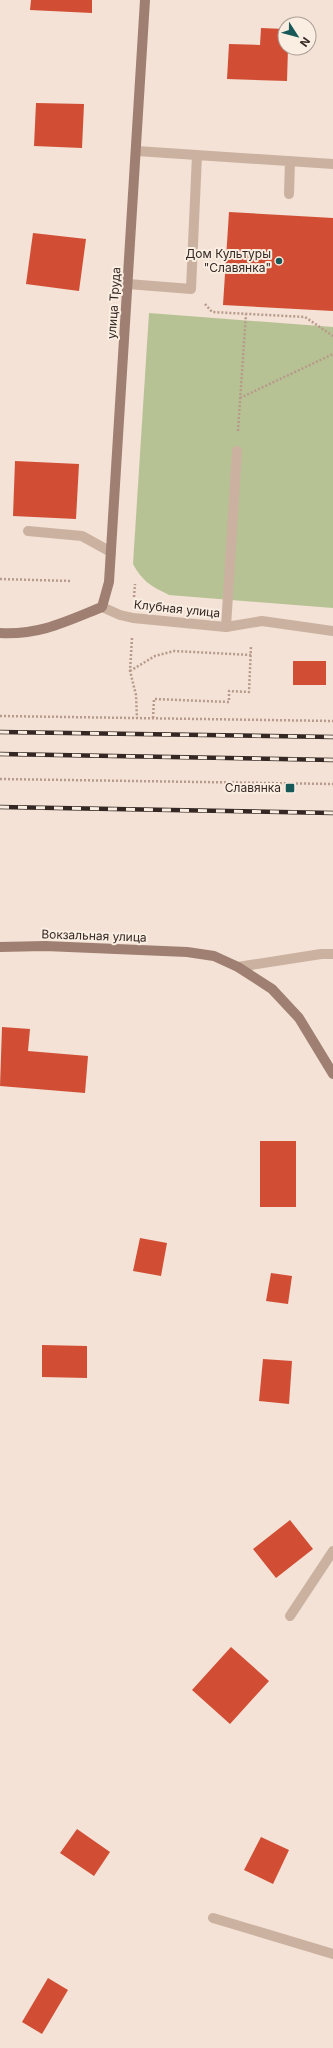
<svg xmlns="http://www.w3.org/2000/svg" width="333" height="2048" viewBox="0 0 333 2048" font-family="Inter,sans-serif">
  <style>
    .green { fill: #b7c294 }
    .building { fill: #d14e35 }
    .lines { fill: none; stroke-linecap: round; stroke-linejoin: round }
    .path { stroke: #b79a8b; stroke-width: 2.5; stroke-dasharray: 2 2; stroke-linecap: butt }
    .lane { stroke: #cbb1a0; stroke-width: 10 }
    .street { stroke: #cbb1a0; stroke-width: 10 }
    .secondary { stroke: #9f7f72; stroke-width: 10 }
    .rail-casing { stroke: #352824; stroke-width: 4.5 }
    .rail { stroke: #faede1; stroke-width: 3; stroke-dasharray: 9; stroke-linecap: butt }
    .poi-dot { fill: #175958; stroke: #faede1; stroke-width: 1.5 }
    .labels { text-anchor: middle; stroke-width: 4; stroke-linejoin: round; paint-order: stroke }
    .poi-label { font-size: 12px; fill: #352824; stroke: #faede1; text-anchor: end }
    .street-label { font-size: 12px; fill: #352824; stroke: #faede1 }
  </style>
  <rect width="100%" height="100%" fill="#f3e2d5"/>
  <!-- green -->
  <path class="green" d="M149,313L333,327V608L169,595C151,586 143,582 133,564Z"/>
  <!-- building -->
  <path class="building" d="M31,0H92V13L30,10Z
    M261,28L285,29V48H288L287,81L227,79L229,44L260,45Z
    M36,103L84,104L82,148L34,146Z
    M229,212L333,218V311L223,305Z
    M33,233L86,239L79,291L26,284Z
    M15,461L79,464L76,519L13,516Z
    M293,661H326V685H293Z
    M2,1027L30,1029L28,1051L88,1056L85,1093L0,1086Z
    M260,1141H296V1207H260Z
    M140,1238L167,1243L161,1276L133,1271Z
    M271,1273L292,1276L288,1304L266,1301Z
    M42,1345L87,1346V1378L42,1377Z
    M263,1359L292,1361L289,1404L259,1401Z
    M290,1520L313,1549L276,1578L253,1549Z
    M231,1647L269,1681L230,1724L192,1690Z
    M77,1829L110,1852L94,1876L60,1853Z
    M261,1837L289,1850L273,1884L244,1870Z
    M48,1978L68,1990L42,2034L22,2022Z"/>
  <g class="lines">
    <!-- path -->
    <path class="path" d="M205,304L212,312L305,317L333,336
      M240,398L333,354
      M238,431L246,314
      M0,579L71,581
      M134,597L135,584
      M132,638L130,671L136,695L137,718
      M130,671L155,656L174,651L251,655
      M0,716L333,721
      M153,718L154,699L229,702V691L249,692L251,646
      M0,779L333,784"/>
    <!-- lane -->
    <path class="lane" d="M137,151L333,164
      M289,194L290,161
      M128,284L191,289L197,155
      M28,531L82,536L111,552
      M226,627L237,451
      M290,1616L333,1551
      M213,1918L333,1954"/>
    <!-- street -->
    <path class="street" d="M102,607L120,615L133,618L226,627L262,621L333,631
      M238,967L321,954H333"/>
    <!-- secondary -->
    <path class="secondary" d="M0,633C40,635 65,622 102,607L109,582L145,0
      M0,947L45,946L187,952L214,956L238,967L272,989L299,1018L333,1074"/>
    <!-- rail casing -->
    <g class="rail-casing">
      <path id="rail" d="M0,732L333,737
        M0,754L333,760
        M0,807L333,813"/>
    </g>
    <!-- rail -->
    <use href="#rail" class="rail"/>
  </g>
  <!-- markers -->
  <g class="poi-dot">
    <circle cx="279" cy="261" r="4"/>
    <rect x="285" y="783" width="10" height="10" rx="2"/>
  </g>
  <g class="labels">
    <!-- poi labels -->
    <g class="poi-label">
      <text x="271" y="258">Дом Культуры<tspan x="271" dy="14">"Славянка"</tspan></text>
      <text x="281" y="792">Славянка</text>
    </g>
    <!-- street labels -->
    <g class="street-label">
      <text transform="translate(114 303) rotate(-86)" y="4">улица Труда</text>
      <text transform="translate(177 609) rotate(6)" y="4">Клубная улица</text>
      <text transform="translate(94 936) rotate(2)" y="4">Вокзальная улица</text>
    </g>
  </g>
  <!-- north arrow -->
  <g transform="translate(297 36) rotate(126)"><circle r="19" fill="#faede1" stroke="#ab9e95"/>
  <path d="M0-3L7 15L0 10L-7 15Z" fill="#175958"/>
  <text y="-6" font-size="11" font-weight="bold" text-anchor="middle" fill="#352824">N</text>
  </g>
</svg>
